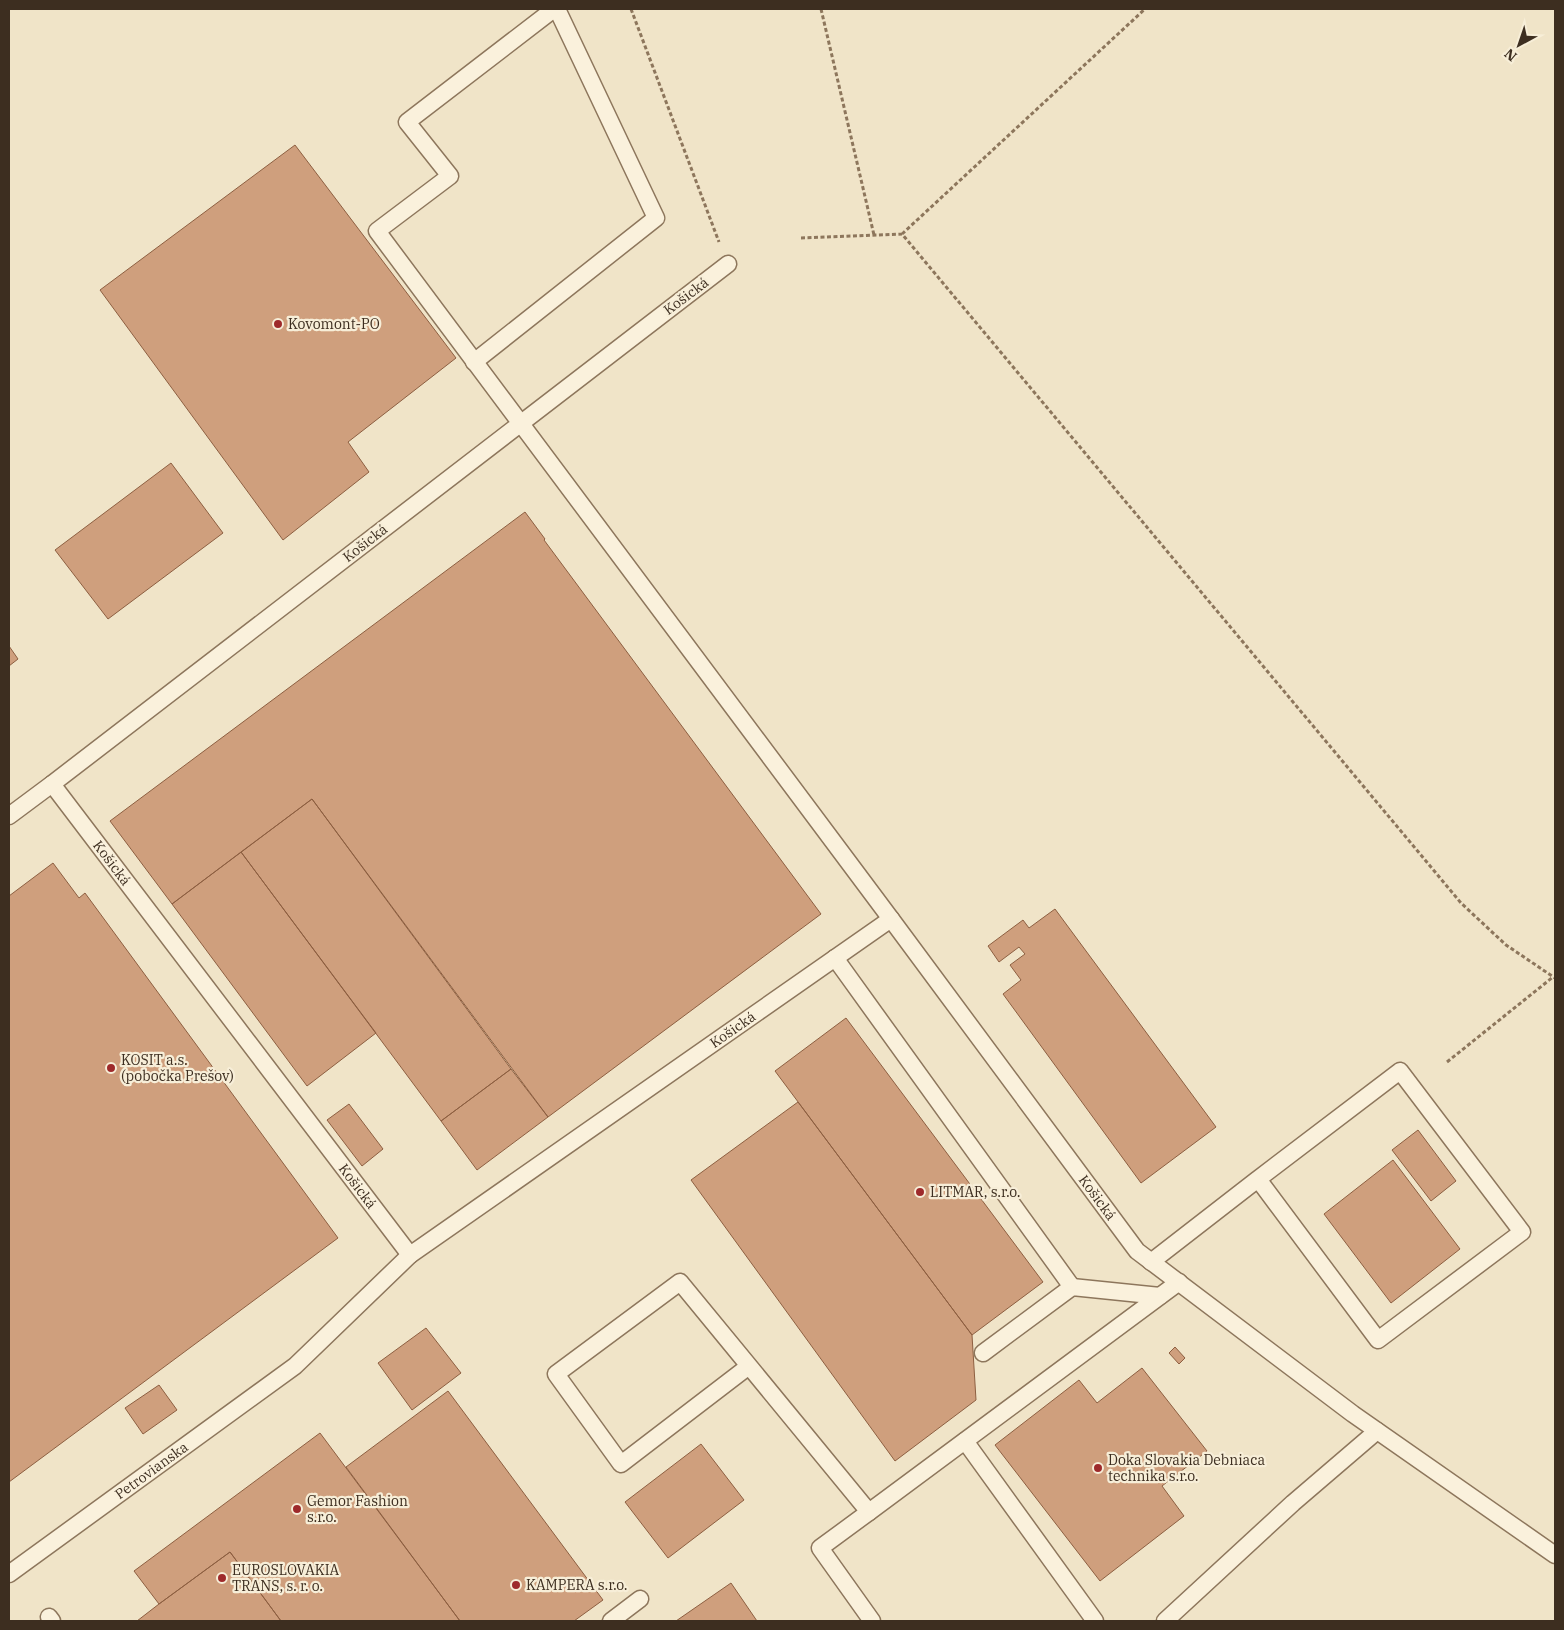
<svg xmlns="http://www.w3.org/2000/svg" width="1564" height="1630" viewBox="0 0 1564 1630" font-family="'IBM Plex Serif',serif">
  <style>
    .building { fill: #cf9f7d; stroke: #8d5f41 }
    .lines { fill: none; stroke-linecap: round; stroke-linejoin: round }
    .lane-casing { stroke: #8d765c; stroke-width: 19 }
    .path { stroke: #8d765c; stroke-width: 3; stroke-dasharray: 4 2.5; stroke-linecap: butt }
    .lane { stroke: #faf1dc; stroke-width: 16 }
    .poi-dot { fill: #9e2a2b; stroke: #f7eed8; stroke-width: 2 }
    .labels { text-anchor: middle; stroke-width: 4.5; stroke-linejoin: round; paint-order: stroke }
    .street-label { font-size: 14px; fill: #3d2e20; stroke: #f7eed8 }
    .poi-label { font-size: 14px; fill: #3d2e20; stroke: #f7eed8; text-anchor: start }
  </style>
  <rect width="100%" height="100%" fill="#f0e4c8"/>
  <!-- building -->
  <path class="building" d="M295,145L456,358L348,442L369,472L283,540L100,290Z
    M171,463L223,533L108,619L55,550Z
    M525,512L545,539L544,540L821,914L548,1117L312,799L172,904L110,821Z
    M9,646L18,659L9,666Z
    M312,799L511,1069L441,1121L241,852Z
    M241,852L376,1033L307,1086L172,904Z
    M53,863L79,898L85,893L338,1238L9,1482V896Z
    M1055,909L1216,1127L1141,1183L1003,994L1021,980L1010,965L1025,954L1019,947L999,962L988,946L1023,920L1029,928Z
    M846,1018L1043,1282L972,1335L775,1071Z
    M511,1069L548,1117L477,1170L441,1121Z
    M798,1102L972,1335L976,1400L895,1461L691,1180Z
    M349,1104L383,1149L362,1166L327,1120Z
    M1418,1130L1456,1181L1431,1201L1392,1150Z
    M1393,1160L1460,1249L1391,1303L1324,1214Z
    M426,1328L461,1373L412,1410L378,1363Z
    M1175,1347L1185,1358L1179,1364L1169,1353Z
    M1142,1368L1207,1451L1162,1486L1184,1516L1100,1581L995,1445L1079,1380L1097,1403Z
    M159,1385L177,1410L143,1434L125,1408Z
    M448,1391L603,1600L574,1621H460L346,1467Z
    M320,1433L460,1621H281L230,1552L159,1604L134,1571Z
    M701,1444L744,1500L668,1558L625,1502Z
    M230,1552L281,1621H137L159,1604Z
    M731,1583L757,1621H676Z"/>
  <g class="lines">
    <!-- lane casing -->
    <g class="lane-casing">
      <g id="lane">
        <path d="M554,9L407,122L450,176L377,231L891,919"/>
        <path id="s1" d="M728,264L52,784L410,1255L891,919L1137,1251L1353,1414L1555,1555"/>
        <path d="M474,362L656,218L557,9"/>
        <path d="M9,816L52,784"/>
        <path d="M835,958L1072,1287"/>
        <path d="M1151,1262L1258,1179L1378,1340L1522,1232L1400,1071L1258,1179"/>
        <path d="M983,1353L1072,1287L1160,1296"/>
        <path d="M749,1366L621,1464L556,1374L680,1282L869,1512L1179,1282"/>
        <path d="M965,1441L1095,1621"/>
        <path d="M869,1512L820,1548L872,1621"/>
        <path id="s2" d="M9,1574L295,1366L410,1255"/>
        <path d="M49,1617L52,1621"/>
        <path d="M611,1621L640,1599"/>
        <path d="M1165,1621L1293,1503L1377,1431"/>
      </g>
    </g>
    <!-- path -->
    <path class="path" d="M631,9L719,242
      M821,9L874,235
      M902,234L1145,9
      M801,238L902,234L1461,903L1506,945L1555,978
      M1447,1062L1553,977"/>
    <!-- lane -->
    <use href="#lane" class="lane"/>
  </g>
  <!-- markers -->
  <g class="poi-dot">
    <circle cx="278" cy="324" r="5"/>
    <circle cx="111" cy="1068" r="5"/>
    <circle cx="920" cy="1192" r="5"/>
    <circle cx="1098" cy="1468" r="5"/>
    <circle cx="297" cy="1509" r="5"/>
    <circle cx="222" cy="1578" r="5"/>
    <circle cx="516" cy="1585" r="5"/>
  </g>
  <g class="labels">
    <!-- street labels -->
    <g class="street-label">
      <text transform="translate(686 296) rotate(-37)" y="5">Košická</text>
      <text transform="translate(365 543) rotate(-38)" y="5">Košická</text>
      <text dy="5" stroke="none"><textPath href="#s1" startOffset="952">Košická</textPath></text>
      <text dy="5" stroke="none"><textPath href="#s1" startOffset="1838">Košická</textPath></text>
      <text dy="5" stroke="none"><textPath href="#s1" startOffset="1358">Košická</textPath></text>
      <text dy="5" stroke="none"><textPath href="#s1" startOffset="2378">Košická</textPath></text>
      <text dy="5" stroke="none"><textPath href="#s2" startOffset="176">Petrovianska</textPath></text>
    </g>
    <!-- poi labels -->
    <g class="poi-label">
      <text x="288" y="329">Kovomont-PO</text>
      <text x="121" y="1065">KOSIT a.s.<tspan x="121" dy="16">(pobočka Prešov)</tspan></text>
      <text x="930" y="1197">LITMAR, s.r.o.</text>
      <text x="1108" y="1465">Doka Slovakia Debniaca<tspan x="1108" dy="16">technika s.r.o.</tspan></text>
      <text x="307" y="1506">Gemor Fashion<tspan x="307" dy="16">s.r.o.</tspan></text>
      <text x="232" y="1575">EUROSLOVAKIA<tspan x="232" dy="16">TRANS, s. r. o.</tspan></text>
      <text x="526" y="1590">KAMPERA s.r.o.</text>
    </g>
  </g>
  <!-- border -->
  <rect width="1564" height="1630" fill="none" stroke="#3d2e20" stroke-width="20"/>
  <!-- north arrow -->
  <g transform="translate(1519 45) rotate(220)" stroke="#f7eed8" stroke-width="4" paint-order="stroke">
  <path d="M0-4L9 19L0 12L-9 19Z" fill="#3d2e20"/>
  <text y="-8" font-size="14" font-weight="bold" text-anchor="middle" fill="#3d2e20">N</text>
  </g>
</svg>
